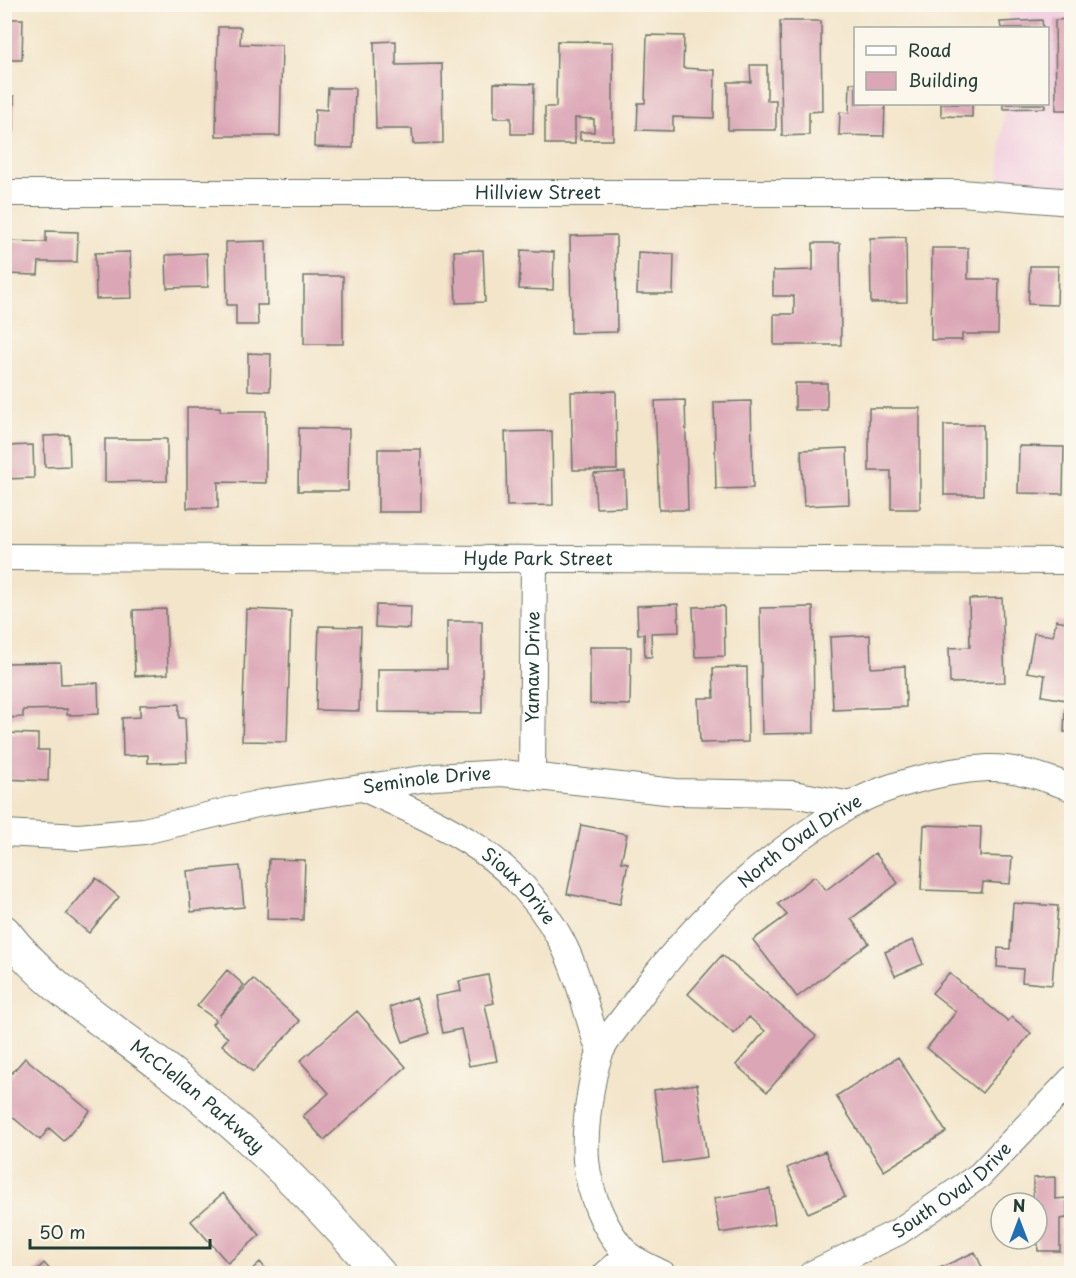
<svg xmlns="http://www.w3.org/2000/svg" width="1076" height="1278" viewBox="0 0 1076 1278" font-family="'Playpen Sans',sans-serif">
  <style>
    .built { fill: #f2cfe0 }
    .building { fill: #dba6b6 }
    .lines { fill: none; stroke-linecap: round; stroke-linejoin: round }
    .minor-casing { stroke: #697868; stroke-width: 28 }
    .tertiary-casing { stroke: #697868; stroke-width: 34 }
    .minor { stroke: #fff; stroke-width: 26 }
    .tertiary { stroke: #fff; stroke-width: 32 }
    .labels { text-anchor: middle; stroke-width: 5; stroke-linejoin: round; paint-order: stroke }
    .street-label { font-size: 18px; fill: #1f3d34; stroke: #fbf7ec }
  </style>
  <rect width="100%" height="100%" fill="#fbf7ec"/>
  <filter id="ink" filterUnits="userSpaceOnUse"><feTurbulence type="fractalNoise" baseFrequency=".0167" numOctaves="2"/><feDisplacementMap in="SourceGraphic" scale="12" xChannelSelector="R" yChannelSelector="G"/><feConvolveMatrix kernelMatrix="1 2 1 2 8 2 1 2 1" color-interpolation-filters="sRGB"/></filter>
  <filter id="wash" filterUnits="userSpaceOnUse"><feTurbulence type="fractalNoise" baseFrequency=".008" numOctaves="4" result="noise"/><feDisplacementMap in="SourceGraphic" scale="24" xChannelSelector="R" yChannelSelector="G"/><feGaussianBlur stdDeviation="1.35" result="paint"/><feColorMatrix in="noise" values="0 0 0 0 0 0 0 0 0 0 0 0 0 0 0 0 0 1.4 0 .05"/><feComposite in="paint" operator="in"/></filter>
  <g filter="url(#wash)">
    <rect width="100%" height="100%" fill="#f3e5ca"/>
    <!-- built -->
    <path class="built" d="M1010,5H1071V188L999,181L1004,104H1048V28H1008Z"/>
    <g id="blocks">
      <!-- building -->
      <path class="building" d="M4,19H23L22,60H4Z
        M1072,19V110H1056L1055,20Z
        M1042,20L1043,28H1001L1000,22Z
        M780,21H821L822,111L809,112V135L782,136Z
        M218,27H241L240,44L282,45L280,136H216Z
        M647,35L684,36L683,68L715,70L714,118L673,117V131L637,130L638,103H645Z
        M396,41V65L442,64L443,143L413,144L412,129H376L374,42Z
        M557,41L613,42V140H580V132H594V119L575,118V144H545V107H556Z
        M750,65H767V100H776V130H728V82H751Z
        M494,83L534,84L533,134H511V118H494Z
        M850,83H856V104H885L884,136L839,135L840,112L849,113Z
        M328,88H355L353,148L314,147L315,109L327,110Z
        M14,96V132H4V97Z
        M941,104H972V117L941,116Z
        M1003,104H1045V108L1003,109Z
        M46,231L78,232L77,262H39L38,275L4,274V241L46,242Z
        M616,235L617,332L571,333L570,236Z
        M906,237L907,302L871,303L870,238Z
        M266,241L267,305H257L258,325H236V305H227L226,242Z
        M813,243H840L841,345H774V314H794V296H773V271L813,270Z
        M932,248H968V279H999L998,334H962V340H931Z
        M483,250L485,302L456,303L454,251Z
        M521,250L554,252L553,290L519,289Z
        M130,252L132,298L96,299L95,253Z
        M638,252L674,254L673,294H637Z
        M207,253L208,287L167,288L166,255Z
        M1030,266H1058L1057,305L1028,304Z
        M304,276H343V344H304Z
        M248,353L271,354L270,391L248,390Z
        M795,383H827V410H795Z
        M616,391L617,470H573L571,392Z
        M685,400L688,510H659L655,401Z
        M751,401L753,488L716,489L714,402Z
        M187,407H220V411H266V483L218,482V508H187Z
        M869,408H920V509H891V471H869Z
        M944,425H983V495H944Z
        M299,428L349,429L348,491H298Z
        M552,431L553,505L507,506L505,432Z
        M69,435L70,466L45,467L44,436Z
        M105,439H167V481L105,482Z
        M33,445L34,478L4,479V446Z
        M1019,446L1064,447L1063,494L1018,493Z
        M847,448L849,504L804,506L801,450Z
        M378,449H421V512H378Z
        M625,472L626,507L596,508L594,474Z
        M1002,598L1005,682L950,683L949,648L970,647L969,599Z
        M678,604L679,632L651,633L652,657H645L644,634H638L637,606Z
        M376,605L411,606L410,629L375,627Z
        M724,606L725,656L695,657L693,607Z
        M813,607L814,733L762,734L760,608Z
        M166,609L168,674L135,676L133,610Z
        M246,609L291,611L287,742L242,741Z
        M1056,620L1072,623V701L1042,696L1045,675L1027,672L1034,633L1053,636Z
        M447,621H482V713L378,712V669H447Z
        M319,626L361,627L359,711L316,710Z
        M870,635L871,668L905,666L906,707L833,710L830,637Z
        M590,647H631L630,705L590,704Z
        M60,662L61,684L98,683L99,714L67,715V709L23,710V717L4,718V663Z
        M747,667L748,742L700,743L698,698H714L713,668Z
        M179,704V718H185L187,762L148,763V755L123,756L122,718L140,717V705Z
        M1065,709H1072V732H1064Z
        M4,733L38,734V750H49L48,781L4,779Z
        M581,825L627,834L621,862L628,863L620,904L567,894Z
        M924,825L981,827L980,856L1012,857L1010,884L983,882L982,892L921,890Z
        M875,853L898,883L851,919L869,943L797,997L753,940L787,915L778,904L815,876L826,890Z
        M269,859L305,860L303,920L267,919Z
        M240,866L244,907L191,912L187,871Z
        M96,878L119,897L89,933L66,914Z
        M1013,903L1058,906L1052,985L1022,982L1023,969L997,967L998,948L1010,949Z
        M913,940L923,964L895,976L885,952Z
        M722,955L816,1036L767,1092L736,1065L765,1031L749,1017L734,1034L688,994Z
        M227,970L244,985L219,1016L253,979L300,1021L253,1072L222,1045L228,1038L212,1024L216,1020L197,1006Z
        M949,973L1008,1021L1012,1017L1031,1033L982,1093L927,1048L956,1012L932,993Z
        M488,975L494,1003L485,1005L497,1061L469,1066L461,1029L443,1033L435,996L461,991L459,981Z
        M416,997L430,1033L403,1042L390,1007Z
        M357,1011L406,1067L324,1140L303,1116L329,1093L300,1061Z
        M898,1057L946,1132L884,1171L836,1096Z
        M25,1058L90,1111L64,1141L49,1128L40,1140L4,1110V1082Z
        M697,1084L707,1157L663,1163L654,1090Z
        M825,1151L845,1197L808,1213L787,1168Z
        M1055,1177V1199L1067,1198V1218L1060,1219V1251H1038L1037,1203H1033V1178Z
        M770,1189L775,1224L720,1233L714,1198Z
        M223,1193L260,1235L228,1263L191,1221Z
        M975,1252L985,1274H926Z
        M260,1262L270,1274H247Z
        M44,1263L54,1274H33Z"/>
    </g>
  </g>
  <g filter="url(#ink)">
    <use href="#blocks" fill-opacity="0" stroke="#697868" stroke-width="1.5"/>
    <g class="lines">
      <!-- minor casing -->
      <g class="minor-casing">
        <g id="minor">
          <path id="s1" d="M4,193H961L1072,202"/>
          <path id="s2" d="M4,557L1072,561"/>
          <path id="s3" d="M532,775L534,559"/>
          <path id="s4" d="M363,788C446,826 515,855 561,940C579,974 587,1015 600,1052"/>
          <path id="s5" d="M4,833L79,837L144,831L261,803L435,777L502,773L675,792L793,794L851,805"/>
          <path d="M606,1274L628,1255"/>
          <path id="s6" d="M663,1274C652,1268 636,1262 627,1254C604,1230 589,1193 586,1160C584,1131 590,1080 600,1053C607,1036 624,1019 634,1004C692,923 762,857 849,806C884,785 946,770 988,768C1016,767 1046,778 1072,788"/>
          <path id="s7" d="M812,1274L898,1232L980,1175L1072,1079"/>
        </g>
      </g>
      <!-- tertiary casing -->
      <g class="tertiary-casing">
        <g id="tertiary">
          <path id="s8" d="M4,931C48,988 107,1024 163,1067C242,1127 315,1198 380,1274"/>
        </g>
      </g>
      <!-- minor -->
      <use href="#minor" class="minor"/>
      <!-- tertiary -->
      <use href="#tertiary" class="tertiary"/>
    </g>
  </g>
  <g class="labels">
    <!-- street labels -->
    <g class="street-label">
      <text dy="6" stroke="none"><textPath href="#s1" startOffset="534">Hillview Street</textPath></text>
      <text dy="6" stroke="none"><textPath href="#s2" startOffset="534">Hyde Park Street</textPath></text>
      <text dy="6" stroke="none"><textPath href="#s3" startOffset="108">Yamaw Drive</textPath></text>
      <text dy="6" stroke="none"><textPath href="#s5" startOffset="428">Seminole Drive</textPath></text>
      <text dy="6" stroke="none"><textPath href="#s6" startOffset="548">North Oval Drive</textPath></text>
      <text dy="6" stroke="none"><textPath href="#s4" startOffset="186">Sioux Drive</textPath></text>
      <text dy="6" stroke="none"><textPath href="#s8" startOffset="255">McClellan Parkway</textPath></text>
      <text dy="6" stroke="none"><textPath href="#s7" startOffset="164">South Oval Drive</textPath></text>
    </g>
  </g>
  <!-- margin -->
  <rect width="1076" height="1278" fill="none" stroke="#fbf7ec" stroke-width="24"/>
  <!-- legend -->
  <rect x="854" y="27" width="195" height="78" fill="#fbf7ec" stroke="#a3ada2" stroke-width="1.5"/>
  <rect x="866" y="46" width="30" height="9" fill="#ffffff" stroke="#a3ada2" stroke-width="1.5"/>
  <text x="908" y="57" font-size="18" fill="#1f3d34">Road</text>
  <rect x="866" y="72" width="30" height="18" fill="#dba6b6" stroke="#a3ada2" stroke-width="1.5"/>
  <text x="908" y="87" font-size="18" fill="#1f3d34">Building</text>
  <!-- north arrow -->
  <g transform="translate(1019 1221)"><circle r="28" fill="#fbf7ec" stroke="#a3ada2" stroke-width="1.5"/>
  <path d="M0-4.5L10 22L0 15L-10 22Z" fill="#1f6fb2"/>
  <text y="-9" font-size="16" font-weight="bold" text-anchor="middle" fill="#1f3d34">N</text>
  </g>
  <!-- scale -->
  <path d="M30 1239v9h180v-9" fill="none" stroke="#1f3d34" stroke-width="3"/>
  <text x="39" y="1239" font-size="18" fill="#1f3d34" stroke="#fbf7ec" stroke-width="4.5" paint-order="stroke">50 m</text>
</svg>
